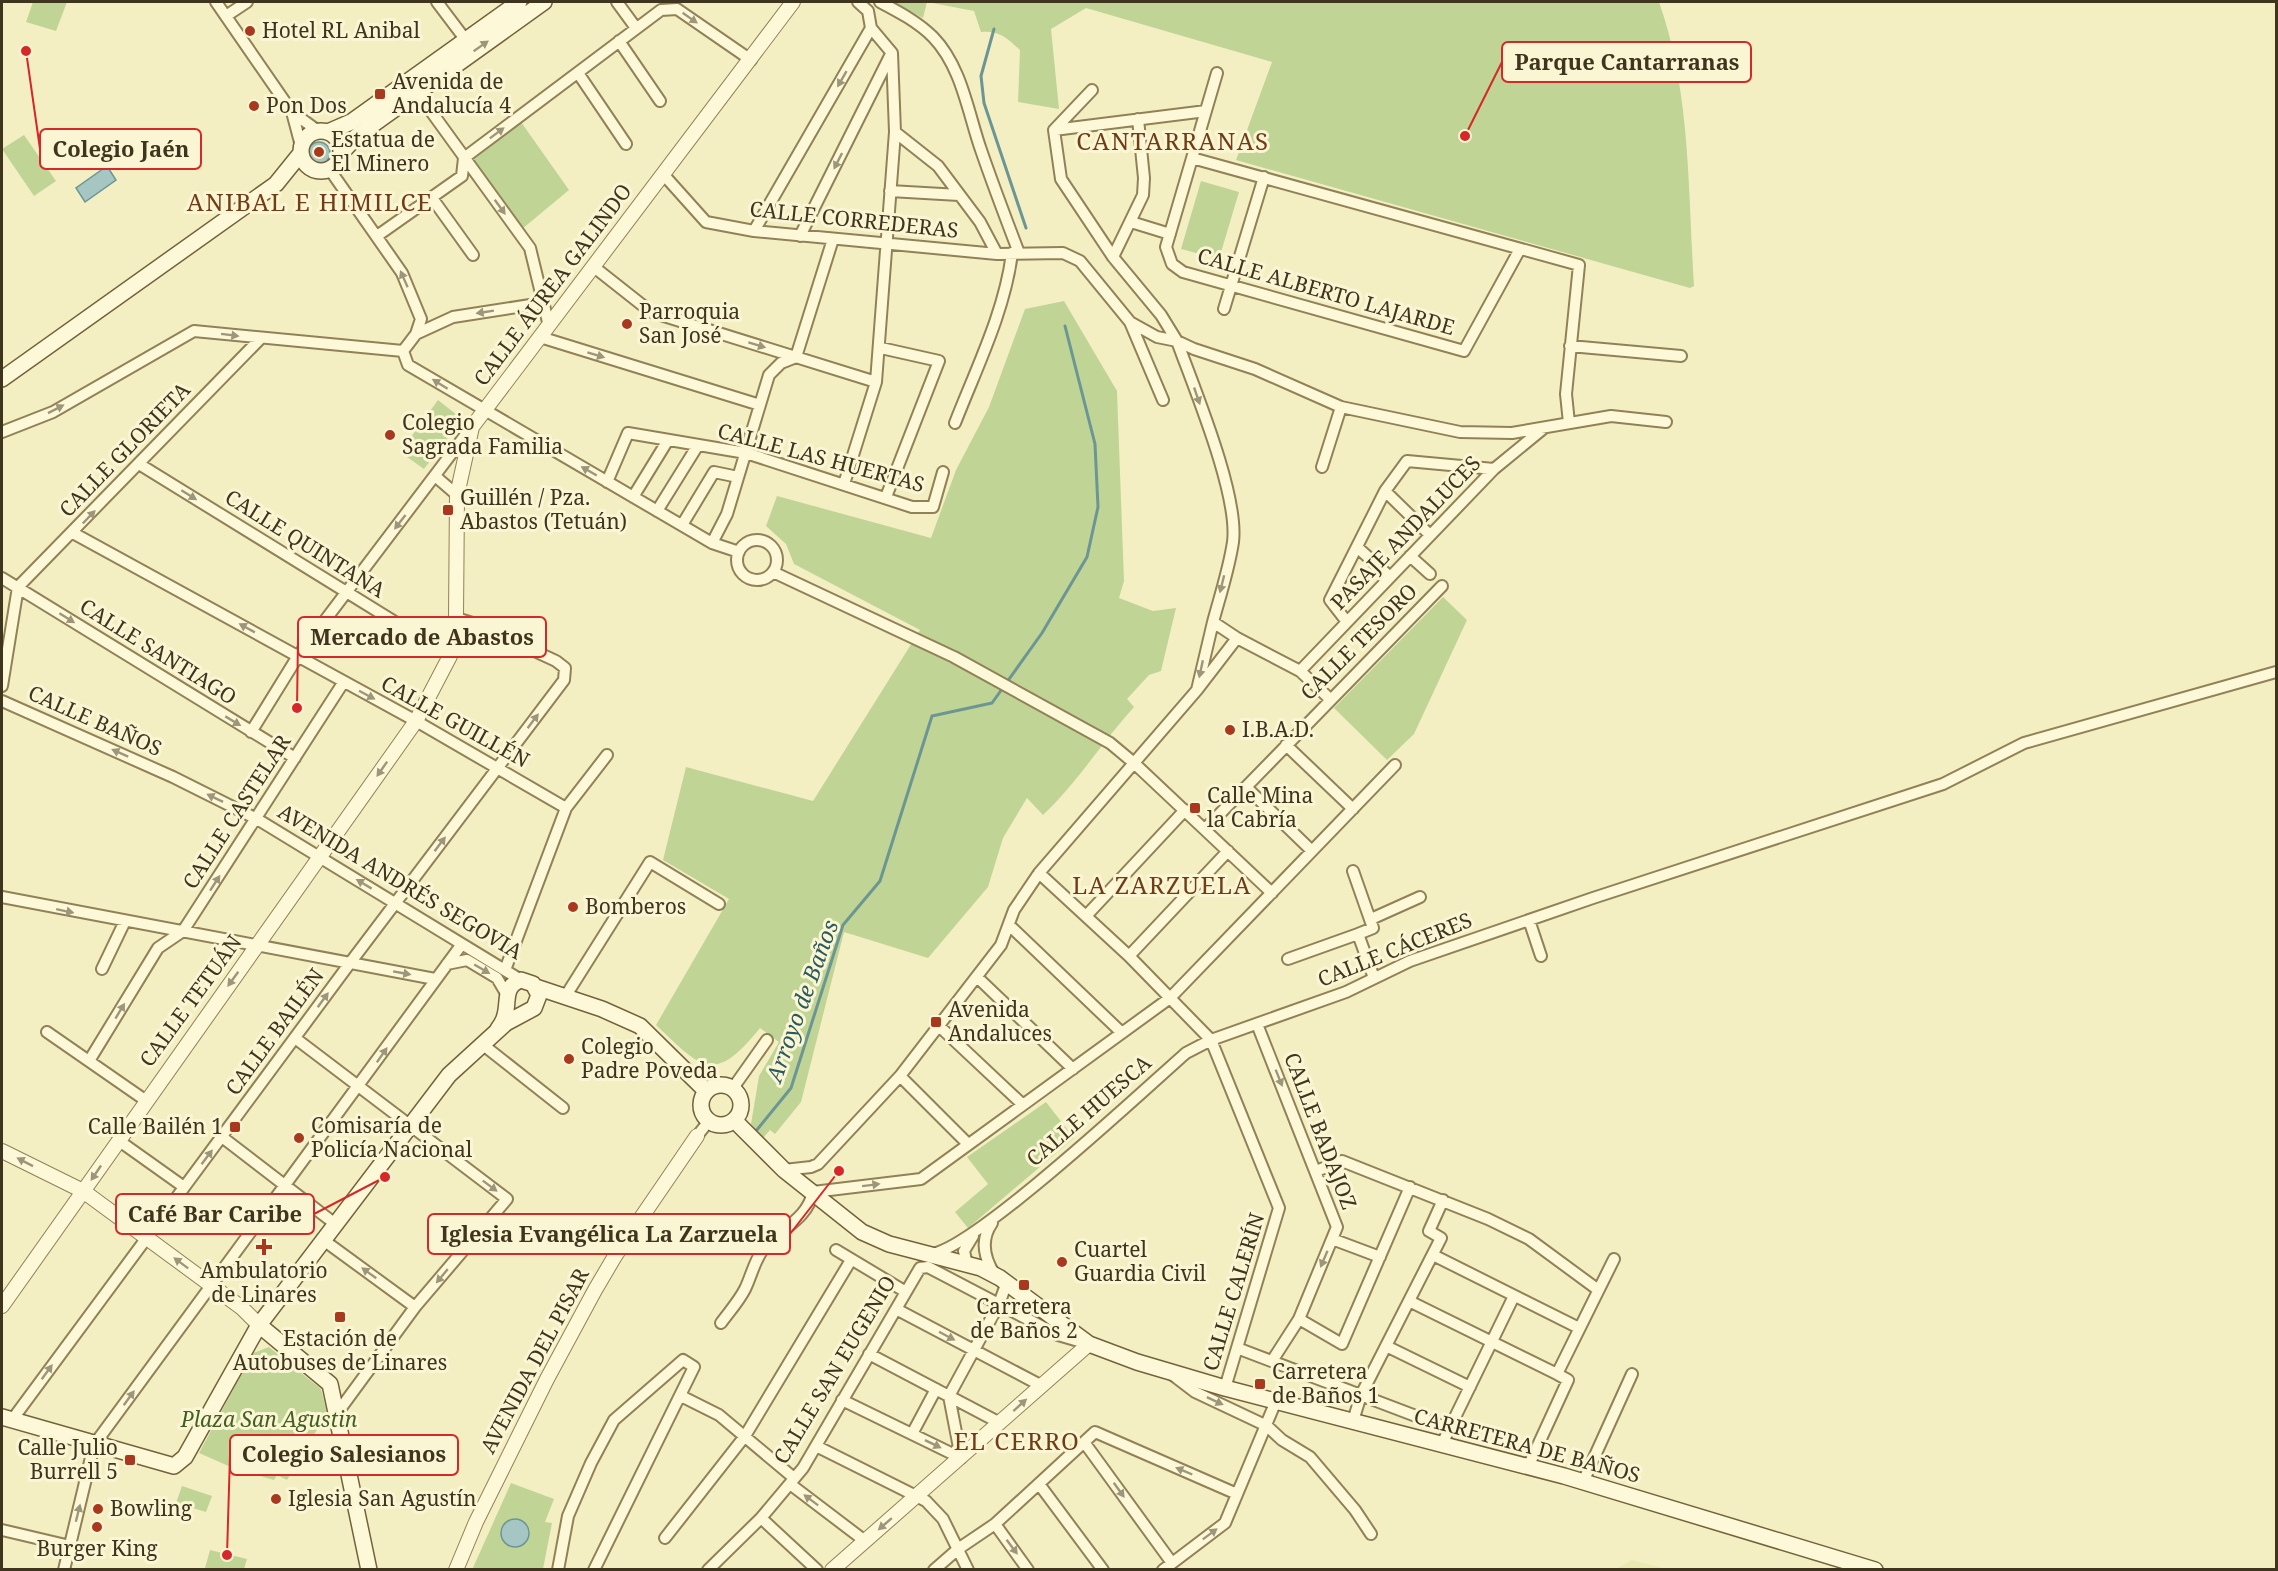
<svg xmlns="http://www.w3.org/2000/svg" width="2278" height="1571" viewBox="0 0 2278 1571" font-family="'Noto Serif',serif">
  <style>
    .farmland { fill: #e8eaaf }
    .green { fill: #c0d495 }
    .water { fill: #a5c6c3; stroke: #6b9694; stroke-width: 1.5 }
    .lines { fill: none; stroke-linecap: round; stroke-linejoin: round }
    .stream { stroke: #6b9694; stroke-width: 3 }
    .minor-casing { stroke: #918157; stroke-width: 14 }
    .tertiary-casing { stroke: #918157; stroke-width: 16 }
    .secondary-casing { stroke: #73623a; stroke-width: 18 }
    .minor { stroke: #fdf9d8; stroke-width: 10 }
    .tertiary { stroke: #fdf9d8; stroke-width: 14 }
    .secondary { stroke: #fdf9d8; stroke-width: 15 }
    .oneway { fill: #9e967a }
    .poi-dot { fill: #a8391e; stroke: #faf6d4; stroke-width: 2 }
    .labels { text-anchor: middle; stroke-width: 6; stroke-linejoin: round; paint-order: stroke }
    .poi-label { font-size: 21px; fill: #3f341d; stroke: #faf6d4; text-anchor: start }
    .street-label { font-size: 21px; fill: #3f341d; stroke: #faf6d4 }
    .park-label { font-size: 21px; font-style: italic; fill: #425e20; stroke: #faf6d4 }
    .water-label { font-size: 22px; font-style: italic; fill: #2a5960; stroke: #faf6d4 }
    .quarter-label { font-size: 24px; letter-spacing: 1.5px; fill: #713c16; stroke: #faf6d4 }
    .leader { fill: none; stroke: #d62828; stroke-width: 2 }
    .callout-dot { fill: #d62828; stroke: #faf6d4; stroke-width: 2 }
    .callout { fill: #faf6d4; stroke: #d62828; stroke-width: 2 }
    .callout-label { font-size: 22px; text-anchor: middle; font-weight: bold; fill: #3f341d }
  </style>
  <rect width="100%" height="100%" fill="#f4efc3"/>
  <!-- farmland -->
  <path class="farmland" d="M1632,1560L1666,1569H1616Z"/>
  <!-- green -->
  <path class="green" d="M33,2H67L56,31L26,22Z
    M893,2H1659C1691,92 1688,192 1694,286L1690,288L1236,160L1272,62L1086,8L1051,29L1059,109L1018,102L1020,50C1007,38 999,30 981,32L974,11L927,2L923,18Z
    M521,122L569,190L522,229L473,160Z
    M24,135L56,181L34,196L2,149Z
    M1201,181L1239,192L1219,259L1181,249Z
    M1064,301L1117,391L1124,581L1119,598L1153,611L1176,608L1161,671L1149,675L1127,699L1134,707C1102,742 1078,782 1043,815L1027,798L1003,838L988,887L928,958L844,932L801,1102L775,1134L770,1130L763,1138L751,1124L759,1076L779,1042L760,1028C714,1085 702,1069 656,1025L729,899L663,860L686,767L813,801L920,630L794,564L786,544L766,526L777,496L931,538L956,470L989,407L1025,309Z
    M438,400L462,419L424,469L400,452Z
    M1443,597L1467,620L1414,734L1387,760L1334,708Z
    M1046,1102L1074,1138L968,1228L955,1212L988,1184L967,1157Z
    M269,1347L321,1389L327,1413L287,1480L277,1475L274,1480L233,1468L199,1453L253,1353Z
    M511,1483L554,1499L545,1522L552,1523L543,1569L472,1570Z
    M182,1486L212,1496L206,1512L176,1503Z
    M210,1550L247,1559L244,1569L205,1568Z"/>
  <!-- water -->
  <path class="water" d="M308 153a11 11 0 1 1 22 0a11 11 0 1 1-22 0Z
    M107,166L116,180L85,202L76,188Z
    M501 1533a14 14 0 1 1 28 0a14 14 0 1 1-28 0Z"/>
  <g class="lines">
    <!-- stream -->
    <path class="stream" d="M994,29L981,76L984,103L1026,228
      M756,1131L791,1088L843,925L880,881L932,716L992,703L1042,633L1087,557L1098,507L1095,444L1065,326"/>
    <!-- minor casing -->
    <g class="minor-casing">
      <path id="minor" d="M216,2L292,112L301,146
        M437,2L465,39
        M617,2L636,28
        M858,2L868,11L871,28L892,53L895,132L938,166L980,222L997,254
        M880,2C899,12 918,22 933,37C962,67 968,113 981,150C993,185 1006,219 1019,253
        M226,16L247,2
        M619,41L660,101
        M578,73L626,144
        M1217,73L1166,247L1172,264L1183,272L1464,351L1520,249
        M417,92L530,248L549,326
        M292,112L318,131
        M1054,130L1061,179L1113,257L1161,315L1177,341L1194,349L1255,369L1341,407L1460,432L1512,433L1611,416L1666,422
        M1054,130L1206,111
        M1054,130L1092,90
        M1192,158L1579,265L1566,394L1569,423
        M330,170L402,273L421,319L416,334
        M663,174L706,222L754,231L997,254L1063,253L1080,261L1130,322L1163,400
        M890,191L959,195
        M432,198L473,255
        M1131,222L1170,234
        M754,231L871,28
        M377,236L462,176L464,158L661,10L677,9L751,60
        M800,236L890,56
        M1113,257L1143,195L1144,178L1138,119
        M594,267L651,312L876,382
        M1224,309L1264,177
        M1130,322L1157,337L1177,341C1194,388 1239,495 1233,542C1229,569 1220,596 1213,622
        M540,337L760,405
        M1570,346L1681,356
        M881,348L939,361L886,497
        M403,351L408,365L712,543L739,552
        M403,351L416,334L453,317L543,303
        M955,423C976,369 1005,311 1012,253
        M2,432L53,412L194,331L403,351
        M139,464L450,656
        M1322,467L1341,407
        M435,476L457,495
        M607,482L628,433L746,453L912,507H933L943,472
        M844,484L876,382L895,132
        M1385,491L1430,535
        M633,497L668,440
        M657,511L698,445
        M682,525L714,472L738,477
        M73,533L416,721L566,808
        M737 560a20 20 0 1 1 40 0a20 20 0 1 1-40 0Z
        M712,543L727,514L769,375L781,363L796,357L833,239
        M1357,547L1390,577
        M1410,556L1430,574
        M773,572L954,657L1110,743L1134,763L1272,893
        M2,578L295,758
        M18,587L260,339
        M1347,622L1330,600L1385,491L1407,461L1494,469
        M1237,638L1300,671L1330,699
        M1300,671L1494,469L1544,428
        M2,686L18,587
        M2,701L173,777L257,819L521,980
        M251,732L298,656L470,429
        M1286,745L1353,809
        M1246,787L1312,851
        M1205,829L1442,586
        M1353,871L1373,928L1358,934
        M1039,873L1129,956L1211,1040L1279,1208L1225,1388
        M2,897L435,979
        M1086,916L1185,810
        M1371,919L1420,897
        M1529,920L1541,956
        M1009,925L1122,1033
        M1129,956L1228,851
        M1288,959L1358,934L1374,978
        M447,964L467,960L497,978L507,995
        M102,969L125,921
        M505,970L566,808L607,755
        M977,977L1073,1069
        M565,997L650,862L719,904
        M1257,1024L1337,1227L1299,1319L1272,1361
        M939,1026L1022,1104
        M47,1032L145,1100
        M295,1038L507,1199L415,1307L338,1412
        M482,1044L563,1108
        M89,1061L158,948L183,931L343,683
        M900,1076L968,1144
        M733,1088L767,1040
        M697,1136L709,1121
        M222,1137L334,1223
        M118,1140L184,1187
        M784,1170L811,1167L818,1164L900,1076L1001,945L1014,910L1039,873L1197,690L1237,638L1213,622L1197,690
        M1316,1171L1342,1161L1488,1219L1529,1239L1597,1289
        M992,1223C980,1240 984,1258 995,1275
        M322,1239L415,1307
        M1332,1239L1380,1257
        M836,1250L906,1292
        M930,1254C971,1252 1145,1089 1186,1053L1211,1040L1346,992L1410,961L1593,898L1943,784L2024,743L2276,672
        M1433,1255L1579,1328
        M967,1265L964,1251L973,1236
        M1409,1301L1557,1374
        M896,1309L1042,1386
        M1299,1319L1342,1344L1410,1187
        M721,1323C729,1312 739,1301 745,1289C751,1277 754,1262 762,1251C778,1229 807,1221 813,1192L921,1179L1170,998L1395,765
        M1386,1346L1470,1387
        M1237,1348L1450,1429
        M869,1354L1000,1423
        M1174,1376L1195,1392L1267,1426L1282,1440L1310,1457L1355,1510L1371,1534
        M681,1396L719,1415L794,1478
        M842,1400L961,1458
        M12,1420L350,963L564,680L565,668L556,661L476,624L456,618
        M1353,1421L1361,1395L1441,1238L1429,1231L1443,1200
        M912,1434L936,1389
        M1084,1442L1172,1563
        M1442,1444L1514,1296
        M816,1446L926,1501L943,1519L968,1570
        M961,1458L949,1396L999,1304L1007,1282
        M1528,1467L1568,1380L1557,1374L1614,1259
        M1583,1482L1632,1374
        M790,1484L865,1541
        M1039,1484L1103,1570
        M761,1518L817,1570
        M995,1524L1028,1570
        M2,1530L70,1546
        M665,1538L745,1436L851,1260
        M64,1570L94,1445L462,944
        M558,1570L568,1516L591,1463L614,1420L683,1360L694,1367L594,1570
        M708,1570L761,1518L803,1468L920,1268L928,1267L1058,1335L1082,1342
        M934,1570L958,1549L995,1524L1095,1432L1237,1494
        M1163,1570L1225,1523L1276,1401"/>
    </g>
    <!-- tertiary casing -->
    <g class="tertiary-casing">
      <path id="tertiary" d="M2,1151L83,1191L242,1308L259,1325
        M2,1306L416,721L450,656L456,618L457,495L472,427L793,2
        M456,1570L476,1522L547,1379L595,1290L615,1256L697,1136
        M832,1570L1089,1344"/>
    </g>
    <!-- secondary casing -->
    <g class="secondary-casing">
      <path id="secondary" d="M301 151a20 20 0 1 1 40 0a20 20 0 1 1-40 0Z
        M328,132L351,122L519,2
        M342,152L357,136L544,2
        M2,379L276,184L301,153
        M536,987L602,1009L640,1026L706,1091
        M701 1105a20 20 0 1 1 40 0a20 20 0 1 1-40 0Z
        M734,1120L784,1170L862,1232L889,1244L981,1268L1000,1278L1089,1344L1137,1362L1225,1388L1564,1476L1875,1570
        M259,1325L330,1384L369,1570
        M2,1417L174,1466L185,1457L259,1325L449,1075L506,1023L534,1008L539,995L533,984L521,980C503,986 509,1001 505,1015C504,1020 501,1025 498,1029"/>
    </g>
    <!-- minor -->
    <use href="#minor" class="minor"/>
    <!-- tertiary -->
    <use href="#tertiary" class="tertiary"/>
    <!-- secondary -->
    <use href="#secondary" class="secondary"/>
  </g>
  <!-- one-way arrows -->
  <defs><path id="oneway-solid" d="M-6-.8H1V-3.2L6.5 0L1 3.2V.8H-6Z" transform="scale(1.5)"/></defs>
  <g class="oneway">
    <use href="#oneway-solid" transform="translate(690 18) rotate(35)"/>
    <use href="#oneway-solid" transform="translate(481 46) rotate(-35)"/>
    <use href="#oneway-solid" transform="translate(842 79) rotate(120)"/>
    <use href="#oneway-solid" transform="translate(497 133) rotate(-37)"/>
    <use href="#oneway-solid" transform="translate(838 161) rotate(117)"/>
    <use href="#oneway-solid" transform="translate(500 207) rotate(54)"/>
    <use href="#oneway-solid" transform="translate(404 279) rotate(-114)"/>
    <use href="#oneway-solid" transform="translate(485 312) rotate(171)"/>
    <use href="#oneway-solid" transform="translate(230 335) rotate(7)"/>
    <use href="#oneway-solid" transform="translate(757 345) rotate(17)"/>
    <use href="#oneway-solid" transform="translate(596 355) rotate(17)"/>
    <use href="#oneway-solid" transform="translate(440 384) rotate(-148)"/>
    <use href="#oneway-solid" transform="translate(1197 396) rotate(71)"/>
    <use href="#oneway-solid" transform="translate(56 409) rotate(-27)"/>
    <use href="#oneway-solid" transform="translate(589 471) rotate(-150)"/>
    <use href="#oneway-solid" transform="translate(189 495) rotate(32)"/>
    <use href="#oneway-solid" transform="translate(89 517) rotate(-46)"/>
    <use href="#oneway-solid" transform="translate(400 522) rotate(128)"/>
    <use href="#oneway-solid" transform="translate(1222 584) rotate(104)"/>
    <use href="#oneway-solid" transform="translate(67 618) rotate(32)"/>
    <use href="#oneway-solid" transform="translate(247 628) rotate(-151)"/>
    <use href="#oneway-solid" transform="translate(1201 669) rotate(102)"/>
    <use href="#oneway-solid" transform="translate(367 695) rotate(28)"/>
    <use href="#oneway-solid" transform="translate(233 721) rotate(31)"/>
    <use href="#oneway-solid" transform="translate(533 721) rotate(-53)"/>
    <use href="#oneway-solid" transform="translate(120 753) rotate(-156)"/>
    <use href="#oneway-solid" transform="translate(382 769) rotate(125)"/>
    <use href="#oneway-solid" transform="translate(215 798) rotate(-154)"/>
    <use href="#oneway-solid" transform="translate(440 844) rotate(-53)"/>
    <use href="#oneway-solid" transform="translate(215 883) rotate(-57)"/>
    <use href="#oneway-solid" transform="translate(364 884) rotate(-149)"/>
    <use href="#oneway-solid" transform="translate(65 911) rotate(12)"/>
    <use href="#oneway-solid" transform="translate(482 969) rotate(30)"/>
    <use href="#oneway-solid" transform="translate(402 973) rotate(10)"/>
    <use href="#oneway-solid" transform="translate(233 979) rotate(126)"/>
    <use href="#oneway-solid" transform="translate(323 1000) rotate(-54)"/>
    <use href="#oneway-solid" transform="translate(120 1011) rotate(-59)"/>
    <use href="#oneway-solid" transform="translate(382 1055) rotate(-55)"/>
    <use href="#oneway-solid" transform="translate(1279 1078) rotate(68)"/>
    <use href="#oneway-solid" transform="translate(207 1157) rotate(-53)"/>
    <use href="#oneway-solid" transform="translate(25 1162) rotate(-153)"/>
    <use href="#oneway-solid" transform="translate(96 1173) rotate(124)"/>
    <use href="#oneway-solid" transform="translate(871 1185) rotate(-7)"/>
    <use href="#oneway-solid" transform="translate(490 1186) rotate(37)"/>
    <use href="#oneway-solid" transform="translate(1324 1259) rotate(113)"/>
    <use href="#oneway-solid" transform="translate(181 1263) rotate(-143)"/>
    <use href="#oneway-solid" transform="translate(369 1273) rotate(-144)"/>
    <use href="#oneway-solid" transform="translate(442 1276) rotate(130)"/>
    <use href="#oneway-solid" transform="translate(947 1336) rotate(28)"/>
    <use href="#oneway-solid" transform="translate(47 1372) rotate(-54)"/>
    <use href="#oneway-solid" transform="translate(129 1398) rotate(-54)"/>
    <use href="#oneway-solid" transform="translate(1215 1401) rotate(25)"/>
    <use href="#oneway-solid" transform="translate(1020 1405) rotate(-42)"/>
    <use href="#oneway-solid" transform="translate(933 1444) rotate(26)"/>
    <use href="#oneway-solid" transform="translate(1184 1471) rotate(-157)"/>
    <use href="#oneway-solid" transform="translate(1119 1490) rotate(54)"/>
    <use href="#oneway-solid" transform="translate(811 1500) rotate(-143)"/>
    <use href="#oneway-solid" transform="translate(78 1513) rotate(-76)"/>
    <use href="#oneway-solid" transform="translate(885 1524) rotate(139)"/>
    <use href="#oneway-solid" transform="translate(1210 1534) rotate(-37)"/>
    <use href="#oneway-solid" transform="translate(1012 1547) rotate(53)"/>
  </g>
  <!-- markers -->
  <g class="poi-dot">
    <circle cx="250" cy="31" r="6"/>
    <rect x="374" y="88" width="12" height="12" rx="3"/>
    <circle cx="254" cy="106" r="6"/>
    <circle cx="319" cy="152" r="6"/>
    <circle cx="627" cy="324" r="6"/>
    <circle cx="390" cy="435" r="6"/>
    <rect x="442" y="504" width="12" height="12" rx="3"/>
    <circle cx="1230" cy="730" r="6"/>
    <rect x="1189" y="802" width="12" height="12" rx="3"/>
    <circle cx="573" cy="907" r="6"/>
    <rect x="930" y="1016" width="12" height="12" rx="3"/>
    <circle cx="569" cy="1059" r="6"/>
    <rect x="229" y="1121" width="12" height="12" rx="3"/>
    <circle cx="299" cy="1138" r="6"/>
    <path d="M261 1238h6v6h6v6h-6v6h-6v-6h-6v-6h6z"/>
    <circle cx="1062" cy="1262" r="6"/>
    <rect x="1018" y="1279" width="12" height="12" rx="3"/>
    <rect x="334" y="1311" width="12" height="12" rx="3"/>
    <rect x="1254" y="1378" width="12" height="12" rx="3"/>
    <rect x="124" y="1454" width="12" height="12" rx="3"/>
    <circle cx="276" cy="1499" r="6"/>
    <circle cx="98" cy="1509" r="6"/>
    <circle cx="97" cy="1527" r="6"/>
  </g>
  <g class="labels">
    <!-- poi labels -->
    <g class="poi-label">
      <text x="262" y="38">Hotel RL Anibal</text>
      <text x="392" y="89">Avenida de<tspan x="392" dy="24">Andalucía 4</tspan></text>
      <text x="266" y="113">Pon Dos</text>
      <text x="331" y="147">Estatua de<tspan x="331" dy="24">El Minero</tspan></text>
      <text x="639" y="319">Parroquia<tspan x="639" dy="24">San José</tspan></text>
      <text x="402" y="430">Colegio<tspan x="402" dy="24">Sagrada Familia</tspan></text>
      <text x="460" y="505">Guillén / Pza.<tspan x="460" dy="24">Abastos (Tetuán)</tspan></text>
      <text x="1242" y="737">I.B.A.D.</text>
      <text x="1207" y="803">Calle Mina<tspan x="1207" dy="24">la Cabría</tspan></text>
      <text x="585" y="914">Bomberos</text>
      <text x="948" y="1017">Avenida<tspan x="948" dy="24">Andaluces</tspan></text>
      <text x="581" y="1054">Colegio<tspan x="581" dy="24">Padre Poveda</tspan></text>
      <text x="311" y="1133">Comisaría de<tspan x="311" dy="24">Policía Nacional</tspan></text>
      <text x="223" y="1134" text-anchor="end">Calle Bailén 1</text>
      <text x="1074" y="1257">Cuartel<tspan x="1074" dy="24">Guardia Civil</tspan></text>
      <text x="264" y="1278" text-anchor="middle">Ambulatorio<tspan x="264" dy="24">de Linares</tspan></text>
      <text x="1024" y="1314" text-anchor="middle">Carretera<tspan x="1024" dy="24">de Baños 2</tspan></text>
      <text x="340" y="1346" text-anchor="middle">Estación de<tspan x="340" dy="24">Autobuses de Linares</tspan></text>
      <text x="1272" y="1379">Carretera<tspan x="1272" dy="24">de Baños 1</tspan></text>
      <text x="118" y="1455" text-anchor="end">Calle Julio<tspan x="118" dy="24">Burrell 5</tspan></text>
      <text x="288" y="1506">Iglesia San Agustín</text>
      <text x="110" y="1516">Bowling</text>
      <text x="97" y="1556" text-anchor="middle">Burger King</text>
    </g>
    <!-- street labels -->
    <g class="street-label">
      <text transform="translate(854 220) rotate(6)" y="7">CALLE CORREDERAS</text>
      <text transform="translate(553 285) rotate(-53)" y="7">CALLE ÁUREA GALINDO</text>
      <text transform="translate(1326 292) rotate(16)" y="7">CALLE ALBERTO LAJARDE</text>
      <text transform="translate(125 450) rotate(-46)" y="7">CALLE GLORIETA</text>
      <text transform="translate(821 458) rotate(15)" y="7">CALLE LAS HUERTAS</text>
      <text transform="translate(1406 533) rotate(-46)" y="7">PASAJE ANDALUCES</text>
      <text transform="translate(305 544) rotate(32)" y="7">CALLE QUINTANA</text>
      <text transform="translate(1359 642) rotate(-45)" y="7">CALLE TESORO</text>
      <text transform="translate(158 652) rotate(32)" y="7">CALLE SANTIAGO</text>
      <text transform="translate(95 721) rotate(24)" y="7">CALLE BAÑOS</text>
      <text transform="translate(455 722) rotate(29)" y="7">CALLE GUILLÉN</text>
      <text transform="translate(237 812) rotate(-57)" y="7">CALLE CASTELAR</text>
      <text transform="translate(400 882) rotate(31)" y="7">AVENIDA ANDRÉS SEGOVIA</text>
      <text transform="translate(1395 950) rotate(-22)" y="7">CALLE CÁCERES</text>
      <text transform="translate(191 1001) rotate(-54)" y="7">CALLE TETUÁN</text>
      <text transform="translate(275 1032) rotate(-54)" y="7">CALLE BAILÉN</text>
      <text transform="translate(1089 1111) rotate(-41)" y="7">CALLE HUESCA</text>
      <text transform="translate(1320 1131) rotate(69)" y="7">CALLE BADAJOZ</text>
      <text transform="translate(1234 1292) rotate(-73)" y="7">CALLE CALERÍN</text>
      <text transform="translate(535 1361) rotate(-62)" y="7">AVENIDA DEL PISAR</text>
      <text transform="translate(835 1370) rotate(-59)" y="7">CALLE SAN EUGENIO</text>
      <text transform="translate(1527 1446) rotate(15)" y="7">CARRETERA DE BAÑOS</text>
    </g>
    <!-- park labels -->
    <g class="park-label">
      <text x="269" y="1427">Plaza San Agustin</text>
    </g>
    <!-- water labels -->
    <g class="water-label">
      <text transform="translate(802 1001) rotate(-70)" y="8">Arroyo de Baños</text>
    </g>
    <!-- quarter labels -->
    <g class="quarter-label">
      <text x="1173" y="150">CANTARRANAS</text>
      <text x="310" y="211">ANIBAL E HIMILCE</text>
      <text x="1162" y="894">LA ZARZUELA</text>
      <text x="1017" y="1450">EL CERRO</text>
    </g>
  </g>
  <!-- callouts -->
  <path class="leader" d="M1465 136L1502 62M26 51L40 149M297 708L298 637M385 1177L314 1214M839 1171L790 1234M227 1555L230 1455"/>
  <g class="callout-dot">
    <circle cx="1465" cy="136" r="6"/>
    <circle cx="26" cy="51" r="6"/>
    <circle cx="297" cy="708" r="6"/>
    <circle cx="385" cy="1177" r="6"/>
    <circle cx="839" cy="1171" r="6"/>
    <circle cx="227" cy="1555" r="6"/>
  </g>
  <g class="callout">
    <rect x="1502" y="42" width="249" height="40" rx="6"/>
    <rect x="40" y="129" width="161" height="40" rx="6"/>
    <rect x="298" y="617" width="248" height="40" rx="6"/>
    <rect x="116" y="1194" width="198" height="40" rx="6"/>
    <rect x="428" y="1214" width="362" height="40" rx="6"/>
    <rect x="230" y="1435" width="228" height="40" rx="6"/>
  </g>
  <g class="callout-label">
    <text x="1627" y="70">Parque Cantarranas</text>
    <text x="121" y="157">Colegio Jaén</text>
    <text x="422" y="645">Mercado de Abastos</text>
    <text x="215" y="1222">Café Bar Caribe</text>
    <text x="609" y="1242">Iglesia Evangélica La Zarzuela</text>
    <text x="344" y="1462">Colegio Salesianos</text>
  </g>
  <!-- border -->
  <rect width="2278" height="1571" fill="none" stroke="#3f341d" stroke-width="6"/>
</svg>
